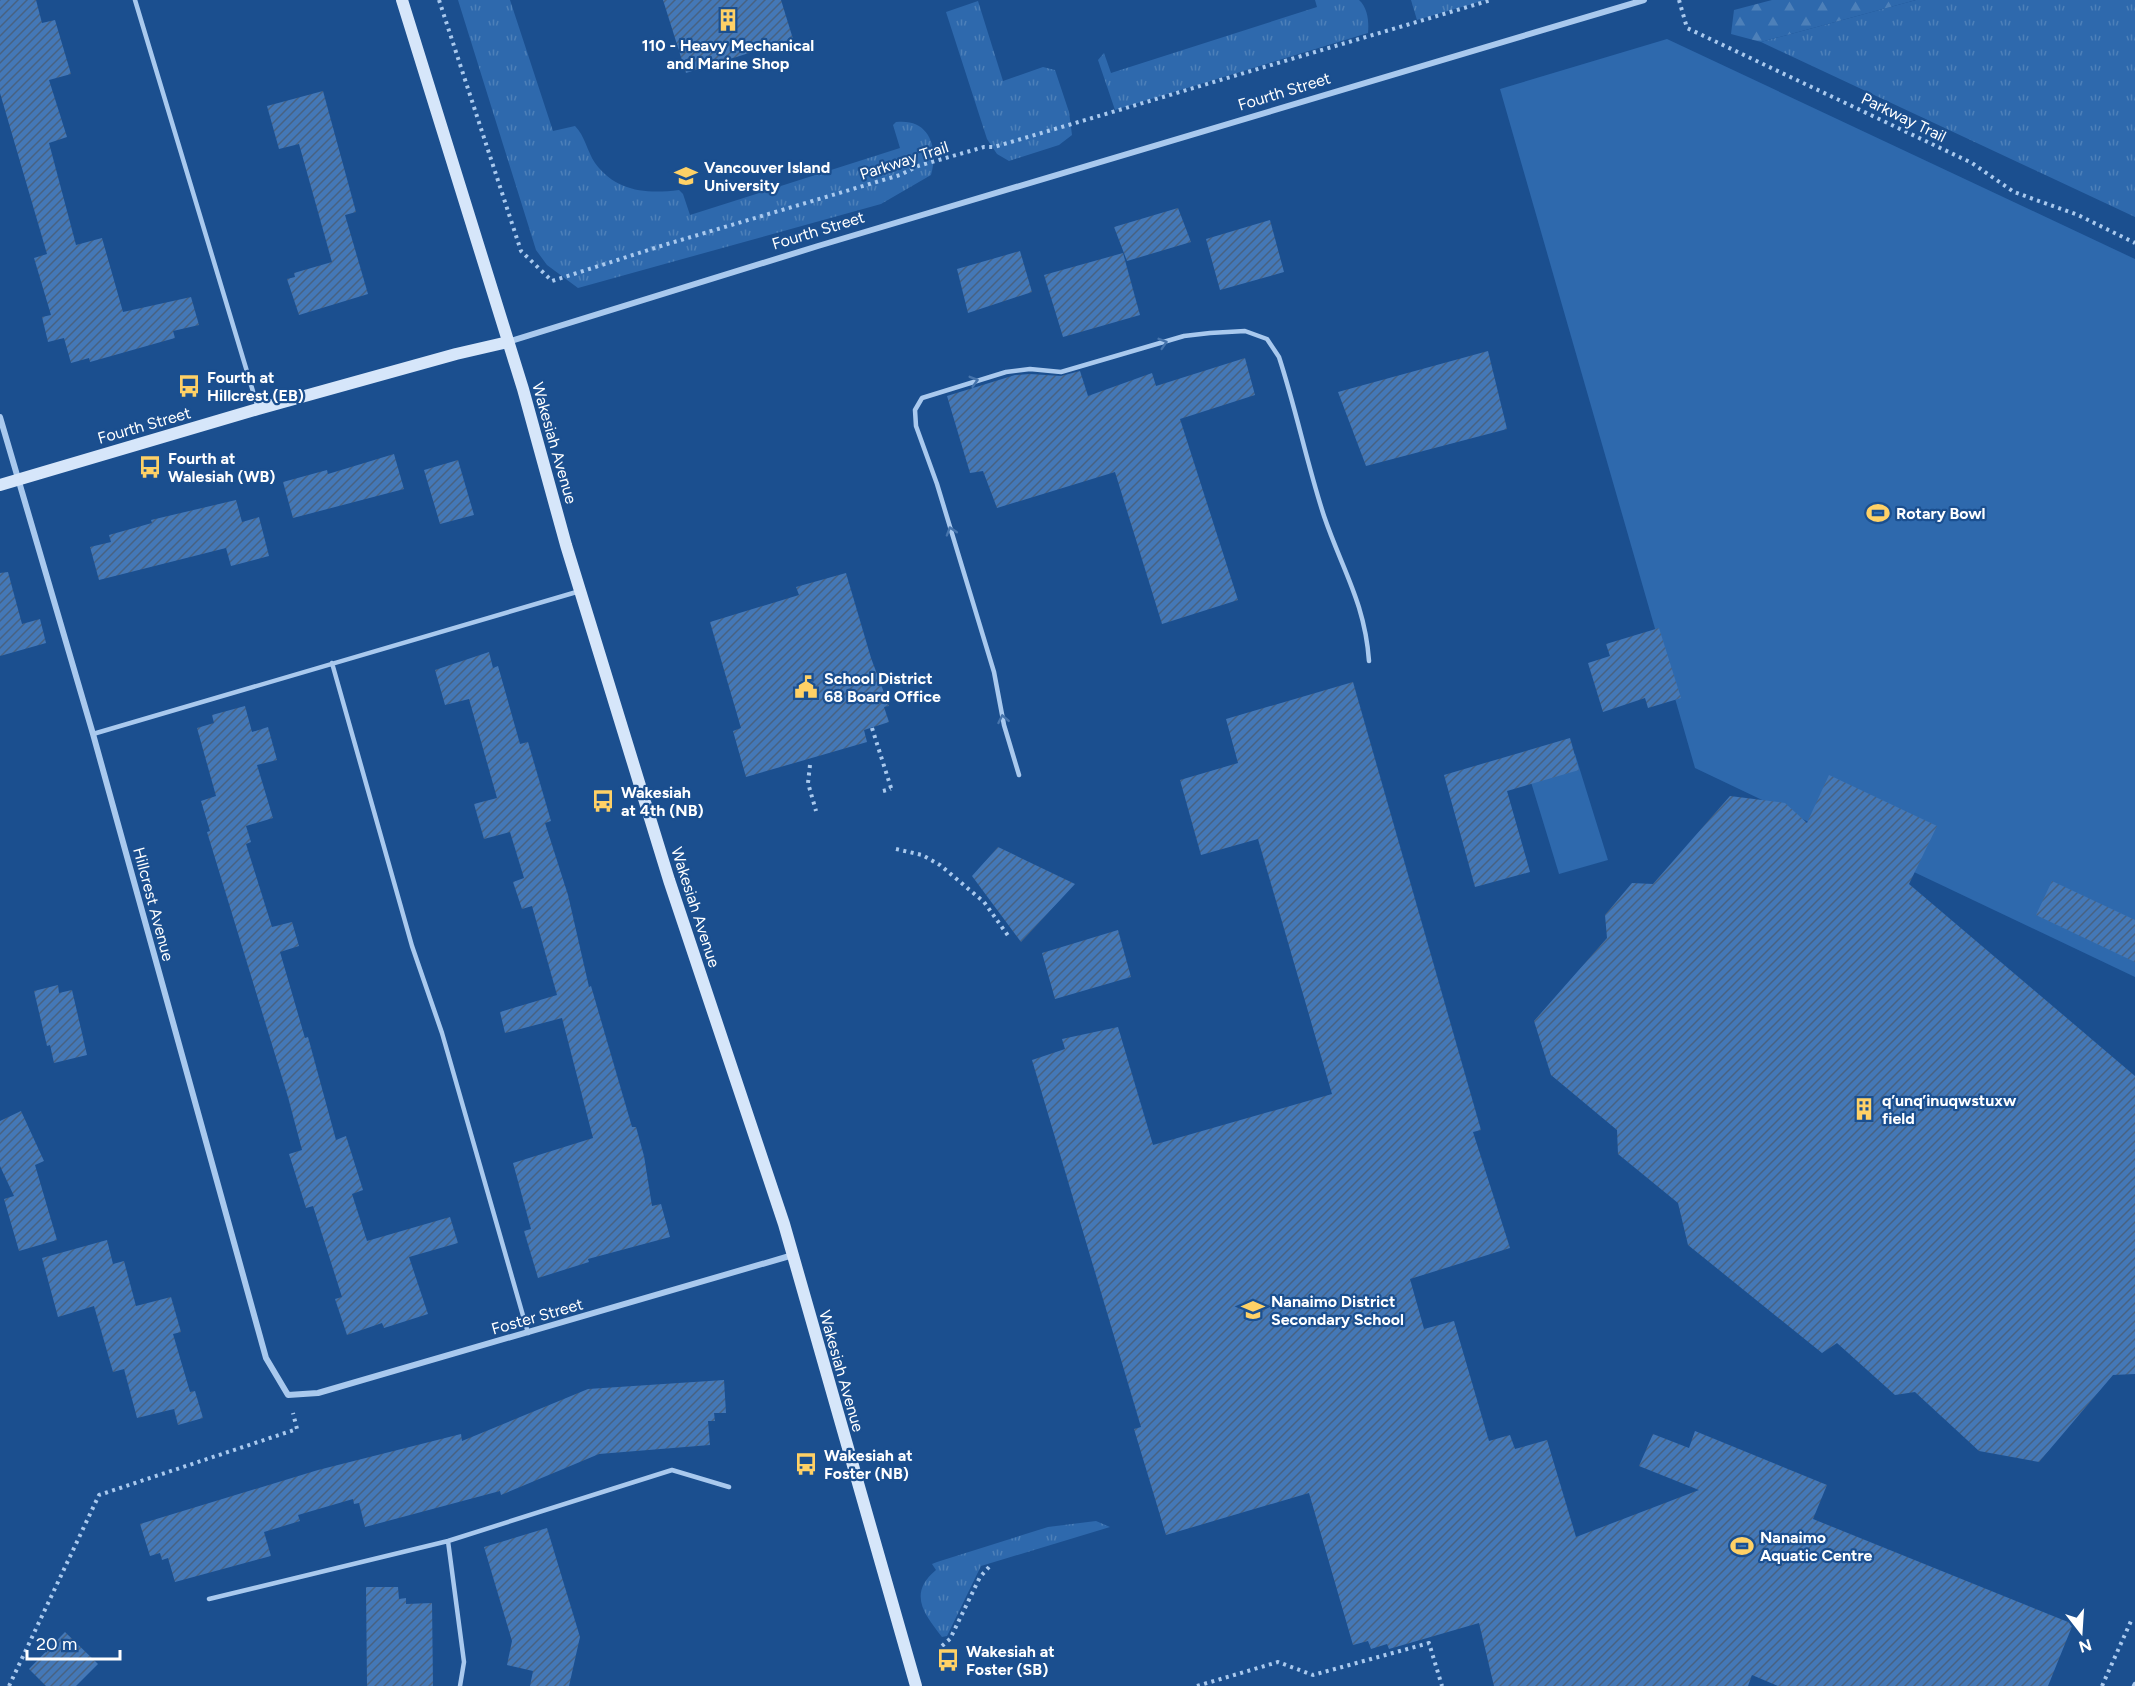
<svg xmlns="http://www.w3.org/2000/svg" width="2135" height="1686" viewBox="0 0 2135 1686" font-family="Figtree,sans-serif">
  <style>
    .grass { fill: url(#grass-tufts) }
    .forest { fill: url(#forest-firs) }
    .pitch { fill: #2e69ad }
    .building { fill: url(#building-hatch) }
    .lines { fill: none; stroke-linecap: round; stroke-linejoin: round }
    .path { stroke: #a9c9ee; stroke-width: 4; stroke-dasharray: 3 4.5; stroke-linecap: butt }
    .lane { stroke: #a9c9ee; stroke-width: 4.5 }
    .street { stroke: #a9c9ee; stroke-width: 6 }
    .secondary { stroke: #d6e6fa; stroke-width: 12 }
    .oneway { stroke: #4674ac }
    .labels { text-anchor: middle; stroke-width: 4.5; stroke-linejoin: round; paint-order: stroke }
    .poi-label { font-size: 16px; font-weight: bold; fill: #fff; stroke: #1b4f8f; text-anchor: start }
    .street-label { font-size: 16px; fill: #fff; stroke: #1b4f8f }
  </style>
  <defs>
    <pattern id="grass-tufts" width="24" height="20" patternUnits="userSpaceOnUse" patternTransform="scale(1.5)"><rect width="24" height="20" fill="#2e69ad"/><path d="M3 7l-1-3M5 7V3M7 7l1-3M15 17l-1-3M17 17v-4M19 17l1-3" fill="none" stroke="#4d80b9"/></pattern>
    <pattern id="forest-firs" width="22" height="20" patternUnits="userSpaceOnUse" patternTransform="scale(1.5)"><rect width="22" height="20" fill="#2e69ad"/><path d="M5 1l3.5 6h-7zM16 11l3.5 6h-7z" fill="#4d80b9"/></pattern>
    <pattern id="building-hatch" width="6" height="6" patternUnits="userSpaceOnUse" patternTransform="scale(1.5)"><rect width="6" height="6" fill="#4478b7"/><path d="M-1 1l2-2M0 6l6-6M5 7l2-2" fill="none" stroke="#486282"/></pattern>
  </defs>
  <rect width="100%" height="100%" fill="#1b4f8f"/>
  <!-- grass -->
  <path class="grass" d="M458,0H510L553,131L575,126C585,136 587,151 595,163C616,192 647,194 679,190L683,194L690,215L900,148L893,125L896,122C929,118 939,147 931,175L881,204L578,288L547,265L536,250Z
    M1315,0H1359C1368,8 1369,22 1368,33L1115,110L1098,60L1104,53L1111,73L1317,7Z
    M1411,0H1486L1417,20Z
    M1916,0H2135V217L1761,42Z
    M978,1L1003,81L1043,67L1055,70L1069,112L1072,135L1059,145L1009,161L997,154L987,139L946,12Z
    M1096,1521L1110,1527L981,1566L947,1636L942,1637C925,1615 907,1594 936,1570L932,1564L937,1562L1048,1527Z"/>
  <!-- forest -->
  <path class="forest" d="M1772,0H1916L1761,42L1731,34L1734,10Z"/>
  <!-- pitch -->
  <path class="pitch" d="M1667,39L2135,259V977L1695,768L1500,89Z
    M1575,754L1608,860L1559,874L1527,769Z"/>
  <!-- building -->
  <path class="building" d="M0,0H36L42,23L55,20L71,74L49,80L67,137L49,143L76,245L102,238L123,312L191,297L199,325L173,331L175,338L90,362L89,358L71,363L64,338L48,342L42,317L51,315L34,258L47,254L0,93Z
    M663,0H781L793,39L686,73Z
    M323,91L356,212L345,215L368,294L299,315L287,279L295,277L294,273L332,262L299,144L279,149L267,106Z
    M1178,208L1191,242L1127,261L1114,227Z
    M1270,220L1284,272L1220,290L1206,239Z
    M1020,251L1032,292L968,313L957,269Z
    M1123,253L1140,315L1063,337L1044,275Z
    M1488,351L1507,429L1366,466L1338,392Z
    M1245,358L1255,395L1180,419L1238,600L1162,624L1115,472L997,508L983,471L970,473L947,396L1015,375L1030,374L1061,376L1080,371L1088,396L1152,373L1156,386Z
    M394,454L404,489L293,518L283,482L327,470L328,474Z
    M458,460L474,515L440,524L424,470Z
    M236,500L242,522L259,517L269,556L231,566L226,548L99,580L90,547L111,542L109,535L152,523L151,520Z
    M8,572L22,624L40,619L46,643L0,656V573Z
    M846,573L871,658L889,706L884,707L889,722L864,730L867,742L746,777L733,731L741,728L710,622L799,595L796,587Z
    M1659,628L1681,698L1648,708L1645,698L1603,712L1588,663L1610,656L1606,644Z
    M489,652L493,668L498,666L520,744L528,742L551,821L545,823L568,895L589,987L591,986L632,1127H636L644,1156L652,1206L661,1204L670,1237L588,1259L589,1262L538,1278L524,1231L531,1229L513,1163L593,1138L562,1018L505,1033L500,1012L557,995L532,906L522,909L513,882L524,878L510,832L484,839L474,804L497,798L469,699L445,705L435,670Z
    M1353,682L1481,1130L1473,1132L1510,1248L1410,1279L1424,1329L1454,1321L1489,1441L1510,1435L1515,1449L1547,1440L1576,1537L1699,1490L1639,1466L1653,1434L1689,1448L1695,1431L1827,1485L1813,1519L2073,1624L2048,1686H1778L1752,1675L1748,1686H1494L1479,1623L1389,1649L1387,1644L1371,1649L1368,1641L1353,1645L1309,1493L1166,1535L1134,1429L1141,1427L1032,1060L1065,1049L1062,1039L1118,1027L1153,1145L1332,1094L1258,839L1201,855L1180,780L1238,763L1226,719Z
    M245,706L252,732L268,727L277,760L257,765L273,818L246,826L251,842L246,844L272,927L292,922L299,946L280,952L305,1038L308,1037L336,1140L346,1136L363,1190L352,1194L367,1241L450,1217L458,1243L409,1257L428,1314L384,1328L382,1323L347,1335L335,1299L342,1297L313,1206L306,1208L289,1154L302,1150L288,1097L207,832L210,831L201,801L216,796L197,728L214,723L212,715Z
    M1570,738L1579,770L1507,791L1530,872L1475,887L1444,775Z
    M1829,775L1937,826L1909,884L2135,1076V1374L2113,1375L2039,1462L1979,1451L1915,1392L1895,1395L1837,1343L1822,1353L1688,1245L1678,1203L1618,1154L1617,1130L1551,1075L1534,1021L1607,938L1605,915L1632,883L1653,884L1730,796L1785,803L1807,823Z
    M998,847L1075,884L1021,942L972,876Z
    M2052,881L2135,920V962L2036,915Z
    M1118,930L1131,977L1055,999L1042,953Z
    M58,985L59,993L72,990L87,1055L54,1063L50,1045L47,1046L34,991Z
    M21,1111L44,1161L35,1165L57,1240L19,1251L4,1199L14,1196L0,1166V1121Z
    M107,1240L113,1264L124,1261L136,1306L171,1297L181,1332L173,1334L190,1392L195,1391L203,1418L178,1425L174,1409L137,1418L124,1369L113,1372L94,1306L58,1317L42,1258Z
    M724,1380L726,1413H714L715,1421H708L710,1445L599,1454L501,1495L500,1491L365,1527L359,1503L354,1504L353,1499L298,1515L300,1521L264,1532L271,1556L175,1582L168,1558L162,1560L160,1553L150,1556L140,1524L318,1470L461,1434L462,1441L588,1389Z
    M547,1528L580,1637L569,1686H530L533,1671L507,1665L512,1641L484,1547Z
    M366,1587H398L399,1599L406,1598V1604L432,1603L433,1686H367Z
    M65,1632L98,1664L76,1686H46L29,1669Z"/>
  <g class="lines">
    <!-- path -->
    <path class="path" d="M439,0L521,251L552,281L664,245L900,175L918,166L984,147H994L1491,0
      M1679,0L1687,28L1972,163L2014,192L2078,215L2135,243
      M872,728L892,791
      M810,765L808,783L816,811
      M883,791L891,789
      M896,849L922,855L940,865L984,902L1009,937
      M942,1646L950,1639L980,1577L989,1567
      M9,1686L99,1495L297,1429L293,1413
      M1197,1686L1278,1662L1313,1675L1429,1643L1442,1686
      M2102,1686L2131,1621"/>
    <!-- lane -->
    <path class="lane" d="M135,0L258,408
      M332,663L412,946L442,1033L528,1333
      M93,734L580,591
      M1019,775L1004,725L994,672L937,484L916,426L915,410L922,398L1006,372L1030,369L1061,372L1184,336L1210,333L1245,331L1267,339L1279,357C1296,409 1307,464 1324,516C1342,569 1365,603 1369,661
      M448,1541L464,1662L460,1686
      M209,1599L448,1541L672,1470L729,1487
      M2134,1686L2135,1684"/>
    <!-- street -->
    <path class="street" d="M508,342L818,246L1644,0
      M0,417L93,734L266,1358L288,1395L318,1393L793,1255"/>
    <!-- secondary -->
    <path class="secondary" d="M402,0L523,389L566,545L669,880L784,1224L916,1686
      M0,485L258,409L456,354L508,342"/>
  </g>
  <!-- one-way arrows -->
  <defs><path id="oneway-chevron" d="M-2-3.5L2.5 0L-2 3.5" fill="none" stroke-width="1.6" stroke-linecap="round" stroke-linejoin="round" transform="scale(1.5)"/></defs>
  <g class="oneway">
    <use href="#oneway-chevron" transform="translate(1163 343) rotate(-17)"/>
    <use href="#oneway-chevron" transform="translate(974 381) rotate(-16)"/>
    <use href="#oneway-chevron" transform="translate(951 531) rotate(-107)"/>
    <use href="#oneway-chevron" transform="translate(1003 719) rotate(-101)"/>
  </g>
  <!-- icons -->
  <defs>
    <g id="building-bare" transform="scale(1.8)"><path d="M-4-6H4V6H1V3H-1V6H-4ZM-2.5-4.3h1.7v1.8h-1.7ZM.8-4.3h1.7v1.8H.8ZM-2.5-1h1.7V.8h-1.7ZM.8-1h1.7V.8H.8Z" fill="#ffd166" stroke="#1b4f8f" stroke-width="2.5" paint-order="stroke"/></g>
    <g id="university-bare" transform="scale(1.8)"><path d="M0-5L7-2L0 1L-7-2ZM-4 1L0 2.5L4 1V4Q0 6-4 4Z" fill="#ffd166" stroke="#1b4f8f" stroke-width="2.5" paint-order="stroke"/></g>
    <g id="bus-bare" transform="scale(1.8)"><path d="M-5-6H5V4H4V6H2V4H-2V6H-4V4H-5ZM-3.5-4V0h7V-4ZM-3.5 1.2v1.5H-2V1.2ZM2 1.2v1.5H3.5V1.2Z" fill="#ffd166" stroke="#1b4f8f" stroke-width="2.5" paint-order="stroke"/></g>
    <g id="stadium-bare" transform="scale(1.8)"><path d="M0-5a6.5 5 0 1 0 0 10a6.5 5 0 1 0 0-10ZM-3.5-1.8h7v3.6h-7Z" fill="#ffd166" stroke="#1b4f8f" stroke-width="2.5" paint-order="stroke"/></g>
    <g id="civic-bare" transform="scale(1.8)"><path d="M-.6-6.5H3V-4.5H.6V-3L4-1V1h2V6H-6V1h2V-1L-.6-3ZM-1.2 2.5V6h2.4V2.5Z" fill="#ffd166" stroke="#1b4f8f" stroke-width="2.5" paint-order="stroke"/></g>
    <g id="school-bare" transform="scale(1.8)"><path d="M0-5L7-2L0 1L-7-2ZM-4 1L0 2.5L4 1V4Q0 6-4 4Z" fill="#ffd166" stroke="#1b4f8f" stroke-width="2.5" paint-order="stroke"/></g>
  </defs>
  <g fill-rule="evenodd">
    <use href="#building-bare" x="728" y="20"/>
    <use href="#university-bare" x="686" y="176"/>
    <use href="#bus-bare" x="189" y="386"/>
    <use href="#bus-bare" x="150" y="467"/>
    <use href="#stadium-bare" x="1878" y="513"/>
    <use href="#civic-bare" x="806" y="687"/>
    <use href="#bus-bare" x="603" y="801"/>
    <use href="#building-bare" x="1864" y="1109"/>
    <use href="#school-bare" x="1253" y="1310"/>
    <use href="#bus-bare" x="806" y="1464"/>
    <use href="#stadium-bare" x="1742" y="1546"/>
    <use href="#bus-bare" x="948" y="1660"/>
  </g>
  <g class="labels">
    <!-- poi labels -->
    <g class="poi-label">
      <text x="728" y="51" text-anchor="middle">110 - Heavy Mechanical<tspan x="728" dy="18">and Marine Shop</tspan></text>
      <text x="704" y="173">Vancouver Island<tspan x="704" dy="18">University</tspan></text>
      <text x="207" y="383">Fourth at<tspan x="207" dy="18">Hillcrest (EB)</tspan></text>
      <text x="168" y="464">Fourth at<tspan x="168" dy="18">Walesiah (WB)</tspan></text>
      <text x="1896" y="519">Rotary Bowl</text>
      <text x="824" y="684">School District<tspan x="824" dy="18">68 Board Office</tspan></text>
      <text x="621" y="798">Wakesiah<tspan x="621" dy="18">at 4th (NB)</tspan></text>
      <text x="1882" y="1106">q’unq’inuqwstuxw<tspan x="1882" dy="18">field</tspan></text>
      <text x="1271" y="1307">Nanaimo District<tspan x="1271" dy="18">Secondary School</tspan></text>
      <text x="824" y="1461">Wakesiah at<tspan x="824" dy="18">Foster (NB)</tspan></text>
      <text x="1760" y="1543">Nanaimo<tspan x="1760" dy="18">Aquatic Centre</tspan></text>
      <text x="966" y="1657">Wakesiah at<tspan x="966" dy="18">Foster (SB)</tspan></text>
    </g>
    <!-- street labels -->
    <g class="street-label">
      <text transform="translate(1284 91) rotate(-17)" y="6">Fourth Street</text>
      <text transform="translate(1904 117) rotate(26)" y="6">Parkway Trail</text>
      <text transform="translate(904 160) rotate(-18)" y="6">Parkway Trail</text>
      <text transform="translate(818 230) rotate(-17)" y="6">Fourth Street</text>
      <text transform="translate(144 425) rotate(-16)" y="6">Fourth Street</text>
      <text transform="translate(555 443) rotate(74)" y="6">Wakesiah Avenue</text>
      <text transform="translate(154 904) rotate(75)" y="6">Hillcrest Avenue</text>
      <text transform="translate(696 907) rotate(72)" y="6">Wakesiah Avenue</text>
      <text transform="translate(537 1316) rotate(-16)" y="6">Foster Street</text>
      <text transform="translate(842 1371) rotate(74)" y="6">Wakesiah Avenue</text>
    </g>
  </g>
  <!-- north arrow -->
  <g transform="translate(2081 1632) rotate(163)" stroke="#1b4f8f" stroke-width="4.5" paint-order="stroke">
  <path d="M0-4.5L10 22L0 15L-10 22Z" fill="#ffffff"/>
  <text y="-9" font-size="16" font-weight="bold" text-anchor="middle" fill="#ffffff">N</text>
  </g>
  <!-- scale -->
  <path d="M27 1650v9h93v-9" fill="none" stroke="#ffffff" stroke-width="3"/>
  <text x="36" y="1650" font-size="18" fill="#ffffff" stroke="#1b4f8f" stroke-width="4.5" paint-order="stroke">20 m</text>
</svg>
